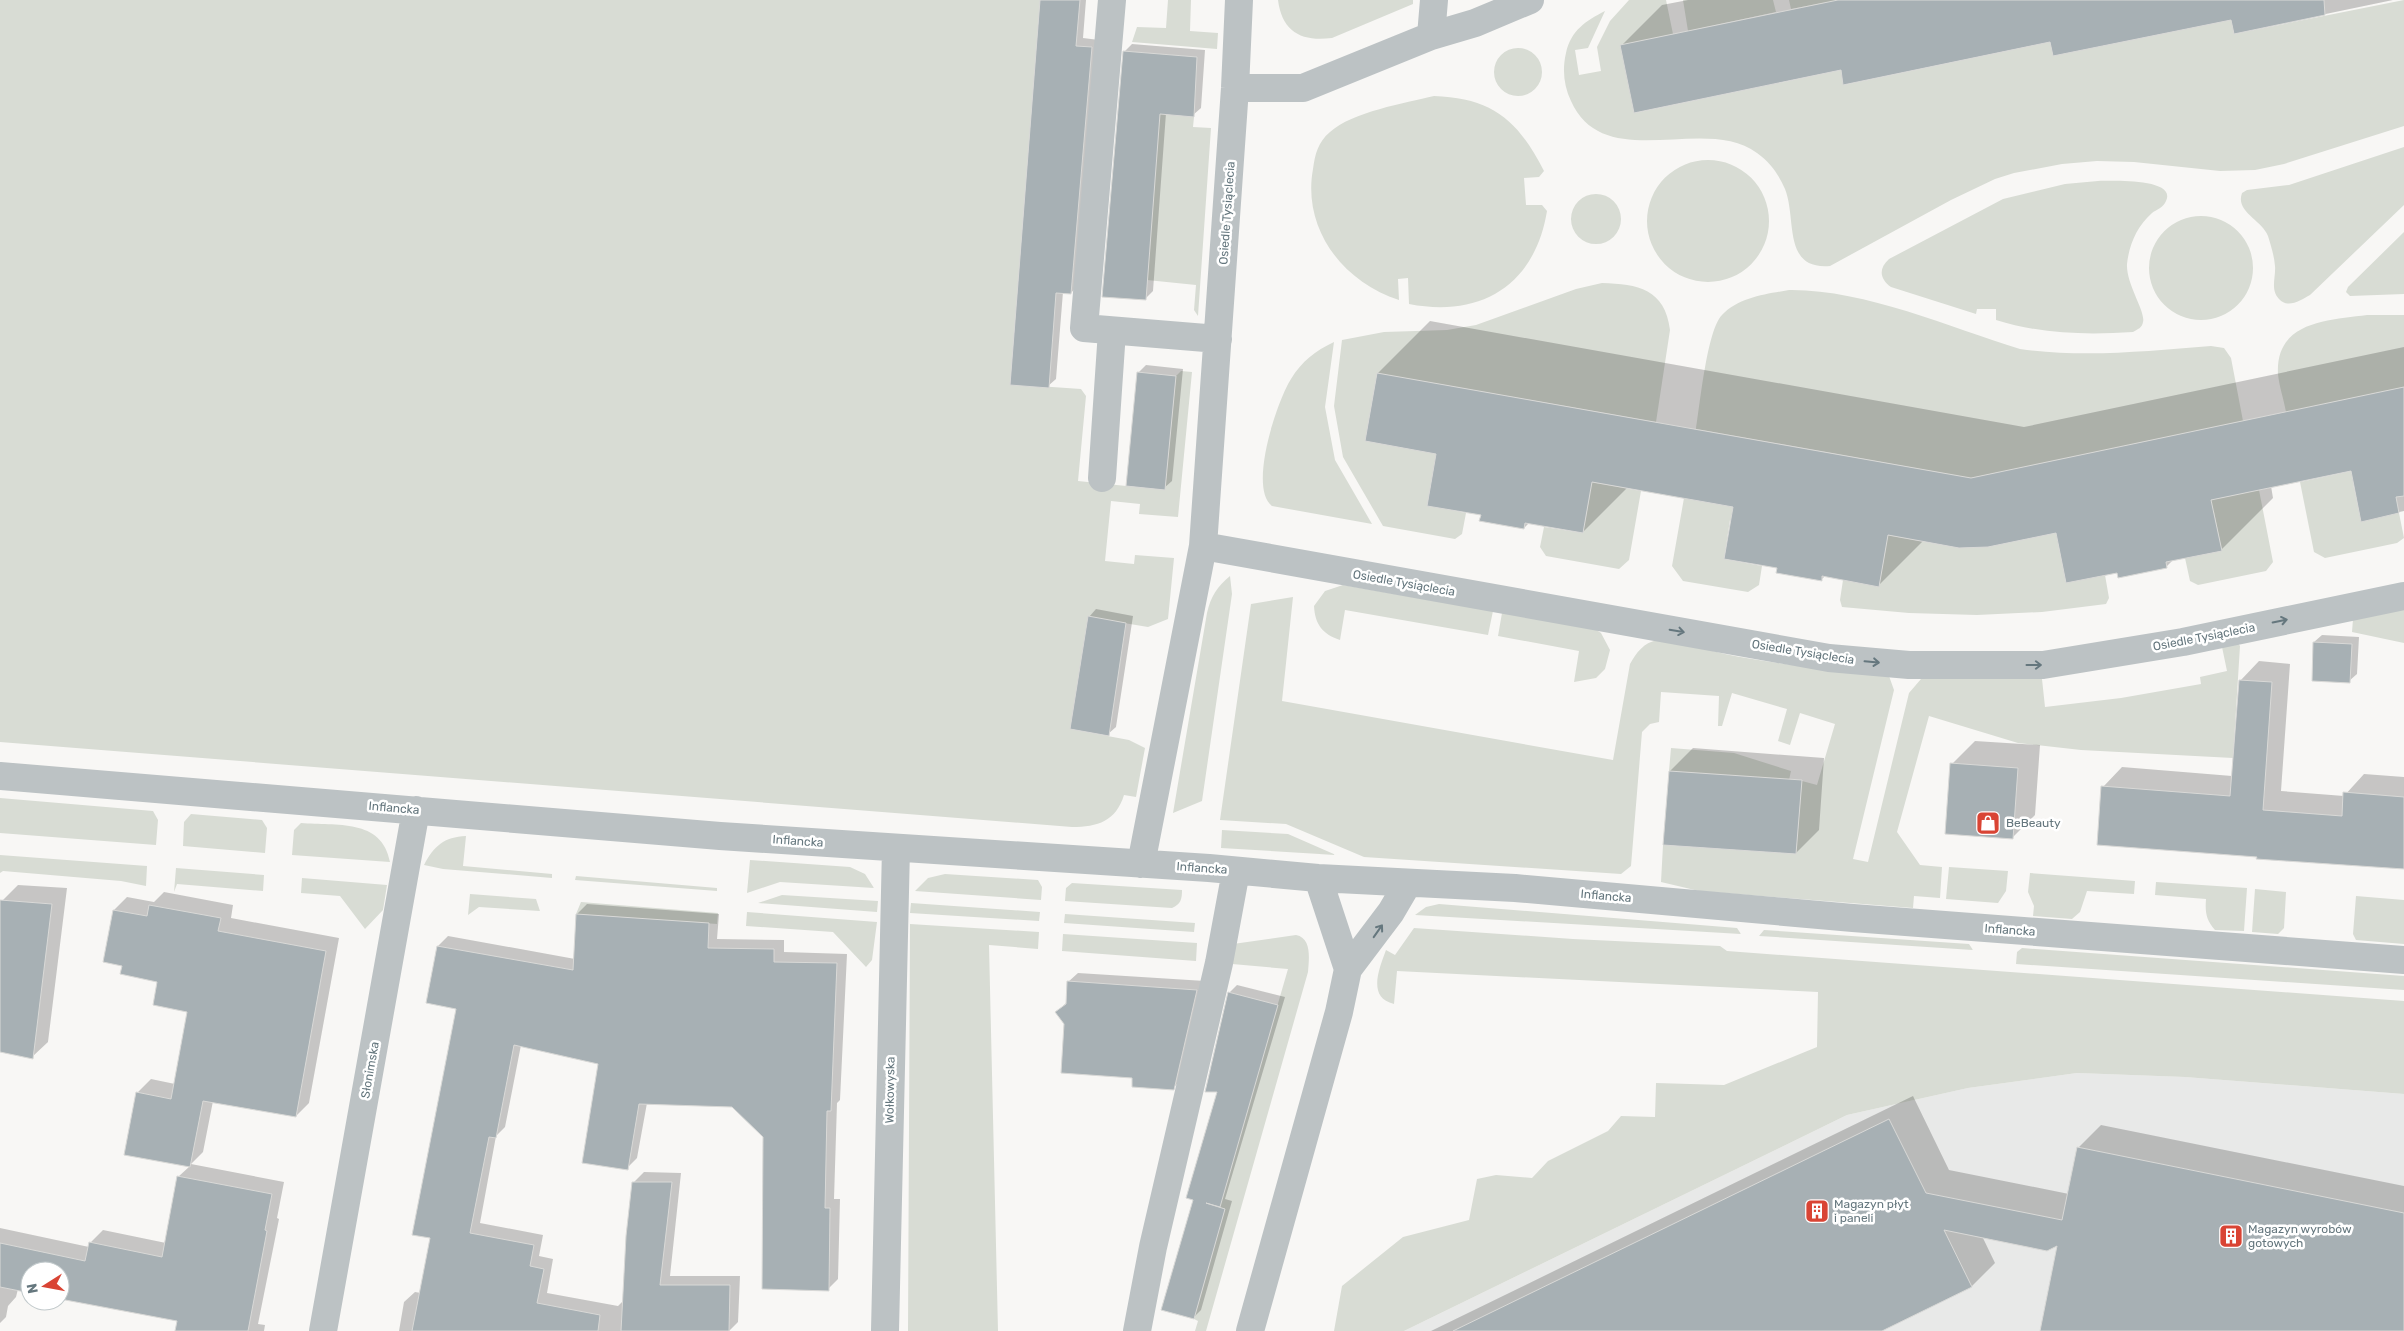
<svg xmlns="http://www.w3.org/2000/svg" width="2404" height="1331" viewBox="0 0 2404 1331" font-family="Rubik,sans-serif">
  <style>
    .built { fill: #e8e9e8 }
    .green { fill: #d8dcd4 }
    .shadow { fill: #0003 }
    .building { fill: #a7b0b4; stroke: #d9d9d7 }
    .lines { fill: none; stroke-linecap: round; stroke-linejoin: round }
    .minor { stroke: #bcc2c4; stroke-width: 28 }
    .oneway { stroke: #65777e }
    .labels { text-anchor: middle; stroke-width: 5; stroke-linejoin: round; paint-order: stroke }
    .street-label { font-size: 12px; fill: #65777e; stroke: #fff }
    .poi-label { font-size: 12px; fill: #65777e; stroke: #fff; text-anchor: start }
  </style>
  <rect width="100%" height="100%" fill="#f8f7f5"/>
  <!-- built -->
  <path class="built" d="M2077,1073L2185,1077L2404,1094V1331H1404L1847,1115L1968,1088Z"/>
  <!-- green -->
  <path class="green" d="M0,0H1040L1010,384L1081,389L1086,396L1078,481L1165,490L1176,376L1181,371L1192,372L1178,517L1139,514L1140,504L1111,501L1105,561L1134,564L1135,555L1174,558L1168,619L1148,627L1088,617L1070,729L1129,740L1145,748L1136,797L1124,795C1116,821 1098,827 1072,827L0,742Z
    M1168,0H1191L1190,31L1218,33L1217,49L1132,42L1137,27L1166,28Z
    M1278,0H1413V4L1332,38C1302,42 1282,32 1278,0Z
    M1629,0H1666L1673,34L1621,45L1635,113L1841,70L1844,85L2050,42L2053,56L2231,20L2234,34L2404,0V126L2284,164L2255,170L2220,171L2134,162L2097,161L2062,164L2014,173L1995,179L1951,200L1830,266C1782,270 1797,219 1785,189C1779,175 1770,162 1757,153C1705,114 1604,175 1571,101C1564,86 1562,70 1566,53C1571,30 1586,21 1605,11L1588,48L1575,50L1579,75L1601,71L1597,47L1610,21Z
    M1683,0H1773L1776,12L1688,31Z
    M1789,0H1882L1831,16L1828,2L1791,9Z
    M1494 72a24 24 0 1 1 48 0a24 24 0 1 1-48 0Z
    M1164,54L1169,55L1164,114L1194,117L1193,127L1211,128L1198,316L1194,310L1196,285L1147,280Z
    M1434,96C1492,98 1518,120 1544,171L1539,177L1524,178L1526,205H1542L1547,211C1535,285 1481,318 1409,304L1408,278L1398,279L1399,300C1343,282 1302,229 1313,169C1315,154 1318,142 1330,132C1352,112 1405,103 1434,96Z
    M2404,147V205L2310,295C2301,300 2288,309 2279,299C2270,290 2276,277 2275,266C2274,255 2271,246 2268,236C2262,220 2235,212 2242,193L2247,190L2289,185Z
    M1647 221a61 61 0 1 1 122 0a61 61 0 1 1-122 0Z
    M2098,181C2111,181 2177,178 2166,201C2164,207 2156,210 2152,213C2137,226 2129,245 2127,264C2126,284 2146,312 2143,322C2142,328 2138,329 2133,332C2086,335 2041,334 1996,320V309H1977L1976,314L1891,287C1880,279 1878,269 1889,259L2003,199L2065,184Z
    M1571 219a25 25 0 1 1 50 0a25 25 0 1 1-50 0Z
    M2149 268a52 52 0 1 1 104 0a52 52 0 1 1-104 0Z
    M2404,232V294L2350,296L2346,292L2348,287Z
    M1602,283C1638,284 1665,289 1670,330L1656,422L1377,373L1365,441L1460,458L1434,467L1427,505L1466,513L1462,534L1455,539L1383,526L1343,457L1334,406L1342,340L1384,332L1447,330L1476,325L1576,289Z
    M1789,290C1863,289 1949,327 2020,349C2084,358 2147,351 2211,346L2224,348L2231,358L2243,421L1971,478L1696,429C1700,405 1707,330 1722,315C1739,297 1767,294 1789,290Z
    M2367,315H2404V387L2286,412C2284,400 2279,386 2278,374C2275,321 2329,320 2367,315Z
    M1334,342L1325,407L1335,460L1372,524L1272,506C1248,488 1277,401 1291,379C1302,361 1315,351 1334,342Z
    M2375,466L2377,477L2353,483L2361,521L2399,513L2404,538L2397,543L2325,558L2314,552L2300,482Z
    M1568,478L1641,491L1629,560L1619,569L1546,556L1540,547L1544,527L1583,533L1590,495Z
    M2259,490L2273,562L2266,571L2198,585L2190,581L2185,558L2222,551L2214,512L2189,517L2187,505Z
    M1684,498L1756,511L1755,524L1730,520L1724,559L1762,566L1759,585L1748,592L1683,581L1672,566Z
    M2080,528L2082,539L2058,544L2066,583L2105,575L2109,598L2106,604L2042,612L1977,615L1909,613L1842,607L1840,600L1843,580L1879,586L1886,548L1862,543L1864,531L1959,548L1988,547Z
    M1230,576L1232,594L1202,801L1173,813L1207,613C1211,596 1217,587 1230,576Z
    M1343,585L1493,611L1488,635L1345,610L1340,640C1322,634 1315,624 1314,606L1325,591Z
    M1293,597L1282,701L1613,760L1630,664C1636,653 1644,642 1658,640C1679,638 1705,650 1725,654C1779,665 1834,670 1889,676L1894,690L1853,859L1868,862L1909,693L1921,679H2042L2045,707L2121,698L2201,684L2200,677L2227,671L2222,647L2238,643L2240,646L2233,758L2081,750L2018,743L1929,716L1897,832L1920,865L1942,867L1940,898L1914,896L1913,908L1699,891L1661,882L1663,845L1796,854L1802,781L1817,785L1835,724L1800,713L1790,745L1778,741L1787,709L1732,693L1722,726H1718L1719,696L1661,692L1659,722L1650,724L1642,732L1631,866L1621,874L1364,857L1286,824L1220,820L1251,604Z
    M2404,609V643L2352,632L2353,619Z
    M1502,613L1595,629L1601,633L1610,650L1605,669L1596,678L1574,682L1579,651L1498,636Z
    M1671,748L1734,753L1791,771L1789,780L1669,771Z
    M0,798L153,811L158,820L156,845L0,833Z
    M191,814L262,820L267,828L265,853L183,846L184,822Z
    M301,823C336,826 382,818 390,862L292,855L294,830Z
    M1222,830L1288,834L1336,855L1221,848Z
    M466,836L463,866L552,874V878L443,869L424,865C434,846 444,837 466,836Z
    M0,855L147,866L146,886L121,881L3,871L0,873Z
    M750,860L850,867L865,874L874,888L780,882L747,893Z
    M1949,867L2008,871L2006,891L1998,903L1946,899Z
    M176,868L264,875L263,891L177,884L174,892Z
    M2030,873L2135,881L2134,894L2087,891L2080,912L2072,919L2033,916L2034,906L2028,892Z
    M945,874L1038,880L1042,887L1041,900L915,891L928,878Z
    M576,876L717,888V891L575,880Z
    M302,878L387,885L383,910L365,929L340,896L301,893Z
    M2156,882L2247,888L2244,931L2215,930C2206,920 2205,912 2206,899L2155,895Z
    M1072,883L1182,890C1182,899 1181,904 1172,908L1065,901L1066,888Z
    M2255,889L2286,892L2284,928L2278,934L2252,932Z
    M470,894L536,899L540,911L479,907L468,915Z
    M782,895L878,901L877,912L758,903Z
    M2356,896L2404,900V944L2356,940L2353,934Z
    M581,902L718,913L717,924L576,914Z
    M911,903L1040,912L1039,921L910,913Z
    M1439,904L1737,928L1741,934L1415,915L1426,907Z
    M747,912L877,922L872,960L866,967L833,932L746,926Z
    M1065,914L1195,923L1194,932L1064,923Z
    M910,924L1039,932L1038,949L989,945L998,1331H908Z
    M1414,928L1573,939L1720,946L1727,951L2404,1001V1094L2185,1077L2077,1073L1968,1088L1847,1115L1404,1331H1334L1342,1286L1403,1237L1469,1220L1477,1179L1496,1175L1532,1178L1548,1161L1608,1131L1621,1116L1655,1117L1656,1083L1724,1085L1817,1047L1818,992L1397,971L1394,1004C1367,998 1379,969 1386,950L1395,955Z
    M1764,930L1969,944L1973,950L1759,936Z
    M1063,934L1197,943L1196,961L1062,951Z
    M1296,935C1312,938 1309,959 1308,972L1206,1331H1195L1198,1321L1194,1319L1225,1209L1219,1207L1288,969L1232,964L1233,944Z
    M2022,948L2404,976V990L2016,964L2017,952Z"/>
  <!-- shadow -->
  <path class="shadow" d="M1042,0H1086L1083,38L1099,40L1078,285L1071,293L1063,292L1056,379L1048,386Z
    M1688,0H2393L2235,33L2231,18L1842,69L1622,45L1662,5Z
    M1132,44L1205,50L1201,108L1193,115L1166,113L1153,291L1145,299L1125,51Z
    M1430,321L2024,427L2404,347V511L2362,520L2352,469L2271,486L2273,498L2221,550L2173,560L2167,566L2118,571L2056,531L1924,540L1879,585L1826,575L1821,580L1778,567L1734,506L1628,487L1583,532L1529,523L1524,528L1482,514L1378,373Z
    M1146,365L1183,369L1172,481L1164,488L1138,373Z
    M1096,609L1133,616L1116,727L1108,734L1089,617Z
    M2322,635L2359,637L2357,674L2349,681L2314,642Z
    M2259,661L2290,664L2281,791L2344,796L2364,774L2404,777V868L2258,856L2103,787L2122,767L2232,776L2240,681Z
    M1975,741L2040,745L2035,815L2012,838L1952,764Z
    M1693,748L1824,758L1819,830L1796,853L1670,771Z
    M18,885L67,888L48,1042L32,1057L0,1051V915L2,901Z
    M164,892L233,905L231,918L339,938L309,1103L296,1116L213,1101L203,1152L191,1164L284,1182L277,1218L279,1219L258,1324L265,1325L264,1331H176L178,1320L60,1297V1271H30V1292L18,1289L16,1297L8,1306L6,1317L0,1323V1228L89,1247L90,1243L103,1230L166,1243L178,1177L190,1166L137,1093L151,1079L175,1084L188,1011L159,981L124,965L114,910L127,897L154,902Z
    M587,904L719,914L717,939L784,940V952L847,954L840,1100L837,1103L834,1199H840L838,1279L828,1289L764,1136L732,1106L647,1103L637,1158L627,1168L599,1063L521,1045L505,1127L496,1136L480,1223L543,1235L539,1256L553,1259L547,1293L618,1306L624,1300L634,1182L644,1172L681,1173L670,1276H740L738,1322L729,1331H399L404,1302L415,1292L421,1293L431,1237L457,1008L438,946L448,936L575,959L577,914Z
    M1078,973L1205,981L1182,1079L1173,1088L1133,1077L1065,1023L1057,1012L1067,1002L1068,982Z
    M1237,985L1285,997L1225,1199L1232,1201L1201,1310L1193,1318L1195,1199L1218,1091L1229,993Z
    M1913,1096L1949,1170L2069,1194L2078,1148L2101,1125L2404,1186V1331H2041L2058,1244L1982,1236L1995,1263L1972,1286L1879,1331H1431Z"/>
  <!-- building -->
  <path class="building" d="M1040,0H1080L1076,46L1092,47L1071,294L1056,293L1049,388L1010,385Z
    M1838,0H2324L2325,15L2234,34L2231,20L2053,56L2050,42L1843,85L1841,70L1634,113L1620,45Z
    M1123,51L1197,57L1194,117L1160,114L1146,300L1102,297Z
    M1137,372L1176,376L1165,490L1126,486Z
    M1377,373L1971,478L2404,387V496L2396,497L2399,513L2361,522L2351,471L2211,500L2222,551L2166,562L2167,568L2118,578L2117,573L2066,583L2056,533L1988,547L1959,548L1888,535L1879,587L1822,576V581L1776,573L1777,568L1724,559L1733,507L1592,482L1583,533L1525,523L1524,529L1479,521L1481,515L1427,506L1436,454L1365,441Z
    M1088,616L1126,623L1109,736L1070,729Z
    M2313,642L2352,644L2350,683L2312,681Z
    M2239,680L2272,682L2263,810L2342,816L2343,792L2404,797V869L2256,859L2257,857L2097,845L2101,786L2230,796Z
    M1950,763L2018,768L2013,839L1945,834Z
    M1669,771L1802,780L1796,854L1663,845Z
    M0,900L52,904L33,1059L0,1052Z
    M149,905L221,918L218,931L326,951L296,1117L203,1101L190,1167L124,1155L136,1092L171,1099L187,1012L153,1005L157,982L120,974L122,966L103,962L113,910L147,916Z
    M576,914L709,923L708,948L774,949V962L837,963L831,1111H827L825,1208H830L829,1291L762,1289L763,1137L732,1107L639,1104L628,1170L582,1163L598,1064L514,1045L496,1138L489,1137L470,1233L534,1245L530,1266L544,1269L537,1303L600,1315L598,1331H412L430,1238L412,1235L456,1009L426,1003L437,946L573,970Z
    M1067,981L1197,990L1174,1090L1132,1087V1078L1061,1073L1064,1024L1055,1012L1066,1004Z
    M1228,992L1278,1005L1220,1207L1206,1203L1225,1209L1194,1319L1161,1310L1193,1200L1186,1198L1217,1092H1205Z
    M1889,1119L1926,1193L2062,1220L2077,1147L2404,1213V1331H2040L2057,1246L2047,1251L1944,1230L1972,1287L1882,1331H1453Z
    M177,1176L272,1194L265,1230L267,1231L248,1331H175L177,1321L60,1299V1271H30V1293L0,1287V1243L85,1261L89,1242L162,1257Z
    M632,1182H672L660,1285H730L729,1331H621L626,1236Z"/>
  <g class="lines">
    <!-- minor -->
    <path class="minor" d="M1112,0L1084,328L1218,339
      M1431,36L1434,0
      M1235,88H1303L1431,36L1475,23L1530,0
      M1102,478L1112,331
      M1203,546L1829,658L1909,665H2043L2183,642L2404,596
      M0,776L720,836L1209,868L1318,878L1515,888L1853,918L2404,960
      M1141,864L1203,546L1235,88L1239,0
      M1318,878L1348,969
      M323,1331L416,810
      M885,1331L896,848
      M1137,1331L1153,1247L1219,963L1236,871
      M1250,1331L1339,1012L1348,969L1391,912L1408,883"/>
  </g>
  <!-- one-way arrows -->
  <defs><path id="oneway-shaft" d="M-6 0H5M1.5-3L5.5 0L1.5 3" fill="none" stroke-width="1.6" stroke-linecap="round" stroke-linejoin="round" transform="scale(1.25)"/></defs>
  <g class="oneway">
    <use href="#oneway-shaft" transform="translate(2280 621) rotate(-12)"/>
    <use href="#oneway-shaft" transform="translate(1677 631) rotate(10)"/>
    <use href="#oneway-shaft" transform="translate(1872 662) rotate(5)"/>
    <use href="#oneway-shaft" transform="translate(2034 665)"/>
    <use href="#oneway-shaft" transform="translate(1378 931) rotate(-55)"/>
  </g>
  <!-- icons -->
  <defs>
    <g id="shop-square" transform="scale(1.25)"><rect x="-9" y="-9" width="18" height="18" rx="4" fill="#d94434" stroke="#fff"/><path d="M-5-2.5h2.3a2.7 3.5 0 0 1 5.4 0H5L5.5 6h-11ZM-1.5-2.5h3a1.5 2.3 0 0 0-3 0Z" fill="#fff"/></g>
    <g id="building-square" transform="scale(1.25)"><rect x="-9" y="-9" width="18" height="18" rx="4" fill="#d94434" stroke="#fff"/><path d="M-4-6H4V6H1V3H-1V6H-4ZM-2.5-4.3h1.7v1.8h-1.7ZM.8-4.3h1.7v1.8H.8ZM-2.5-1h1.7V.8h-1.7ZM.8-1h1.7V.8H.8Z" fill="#fff"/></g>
  </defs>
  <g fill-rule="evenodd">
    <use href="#shop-square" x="1988" y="823"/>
    <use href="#building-square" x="1817" y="1211"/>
    <use href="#building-square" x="2231" y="1236"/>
  </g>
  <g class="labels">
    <!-- street labels -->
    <g class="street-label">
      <text transform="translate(1227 213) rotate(-86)" y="4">Osiedle Tysiąclecia</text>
      <text transform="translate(1404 583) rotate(10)" y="4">Osiedle Tysiąclecia</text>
      <text transform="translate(2204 637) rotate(-11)" y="4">Osiedle Tysiąclecia</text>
      <text transform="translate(1803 652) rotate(9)" y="4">Osiedle Tysiąclecia</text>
      <text transform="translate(394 808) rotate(5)" y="4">Inflancka</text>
      <text transform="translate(798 841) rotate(4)" y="4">Inflancka</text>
      <text transform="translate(1202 868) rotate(4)" y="4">Inflancka</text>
      <text transform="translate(1606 896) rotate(5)" y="4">Inflancka</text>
      <text transform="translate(2010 930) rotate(4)" y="4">Inflancka</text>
      <text transform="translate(370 1070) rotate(-80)" y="4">Słonimska</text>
      <text transform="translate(890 1090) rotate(-89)" y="4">Wołkowyska</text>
    </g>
    <!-- poi labels -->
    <g class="poi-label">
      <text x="2006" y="827">BeBeauty</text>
      <text x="1834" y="1208">Magazyn płyt<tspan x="1834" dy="14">i paneli</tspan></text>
      <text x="2248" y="1233">Magazyn wyrobów<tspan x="2248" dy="14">gotowych</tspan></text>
    </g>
  </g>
  <!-- north arrow -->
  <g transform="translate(45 1286) rotate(259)"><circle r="24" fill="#ffffff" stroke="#c1c9cb"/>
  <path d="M0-4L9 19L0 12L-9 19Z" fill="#d94434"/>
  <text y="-8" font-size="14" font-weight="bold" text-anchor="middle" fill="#65777e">N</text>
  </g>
</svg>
